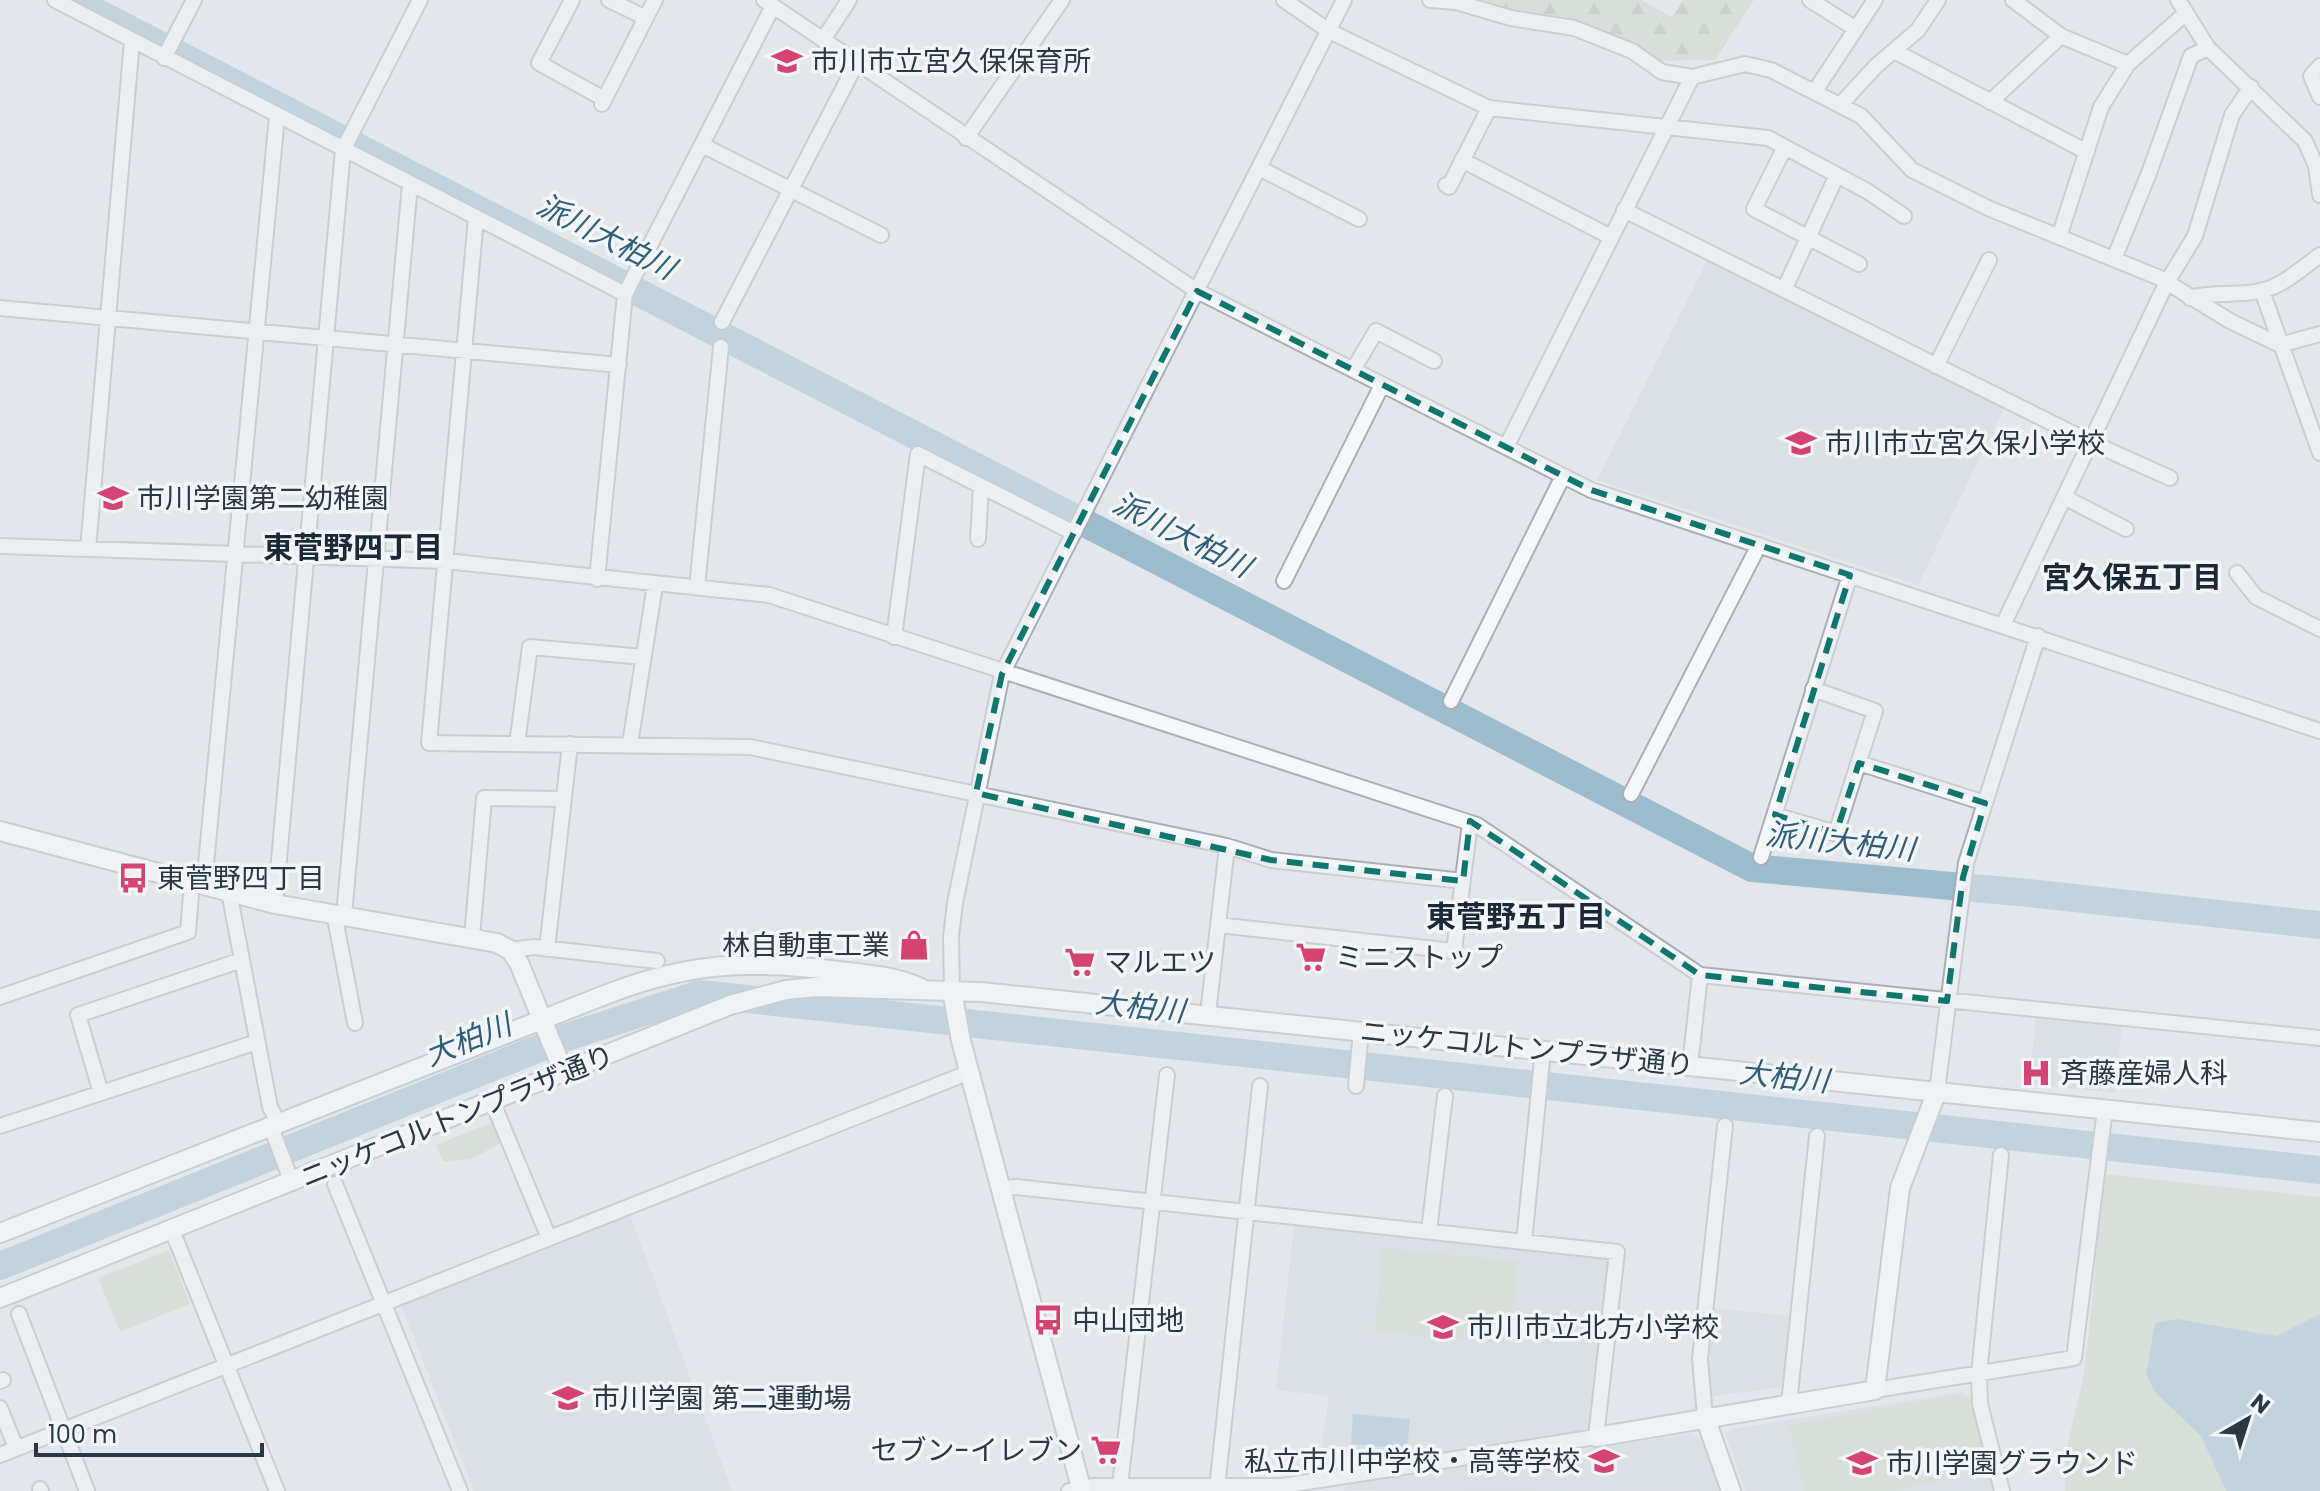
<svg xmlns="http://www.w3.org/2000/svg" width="2320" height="1491" viewBox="0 0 2320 1491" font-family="Poppins,'Noto Sans JP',sans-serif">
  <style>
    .built { fill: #d0d7dd }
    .forest { fill: url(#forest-firs) }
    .park { fill: #cbd6c3 }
    .water { fill: #9cbbcc }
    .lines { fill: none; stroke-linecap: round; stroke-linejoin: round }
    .river { stroke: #9cbbcc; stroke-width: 28 }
    .street-casing { stroke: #a8afb6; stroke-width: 18 }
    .secondary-casing { stroke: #a8afb6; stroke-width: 22 }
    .street { stroke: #f6f7f9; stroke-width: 14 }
    .secondary { stroke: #fff; stroke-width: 18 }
    .marked { fill: none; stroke: #0f766e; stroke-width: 6; stroke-dasharray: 16 10; stroke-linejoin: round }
    .labels { text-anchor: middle; stroke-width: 7; stroke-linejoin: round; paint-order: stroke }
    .poi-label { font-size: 28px; fill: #2a3744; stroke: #f2f6f8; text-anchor: start }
    .street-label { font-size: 28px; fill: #2a3744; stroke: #f2f6f8 }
    .water-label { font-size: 30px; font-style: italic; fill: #325d7a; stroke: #f2f6f8 }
    .neighbourhood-label { font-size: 30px; font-weight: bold; fill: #1c2835; stroke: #f2f6f8 }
  </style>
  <defs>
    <pattern id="forest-firs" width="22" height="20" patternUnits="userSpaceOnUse" patternTransform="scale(2)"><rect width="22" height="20" fill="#cbd6c3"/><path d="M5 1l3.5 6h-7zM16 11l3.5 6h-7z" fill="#aeb8a9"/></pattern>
  </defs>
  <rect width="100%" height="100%" fill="#e3e7eb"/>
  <!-- built -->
  <path class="built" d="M1708,259L2005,406L1918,585L1597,480Z
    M2036,1015L2122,1024L2115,1093L2029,1084Z
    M630,1214L732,1491H474L401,1305Z
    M1294,1225L1604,1257L1610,1263L1594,1423L1588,1429L1324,1471L1319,1467L1329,1396L1276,1390Z
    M1712,1308L1793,1316L1786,1381L1781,1387L1715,1396L1708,1393Z
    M1962,1392L1974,1402L1996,1491H1745L1726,1434L1732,1429Z
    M1692,1434L1705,1441L1721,1491L1343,1490L1350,1481Z"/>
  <!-- forest -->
  <path class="forest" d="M1467,0H1641L1672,17L1683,0H1754L1715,60L1657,61L1619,40Z"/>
  <!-- park -->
  <path class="park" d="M496,1121L504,1141L472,1159L443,1162L436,1145Z
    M2103,1174L2320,1197V1491H2065C2062,1441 2079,1412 2085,1364C2093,1301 2097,1237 2103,1174Z
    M1382,1248L1518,1261L1511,1344L1375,1331Z
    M169,1250L190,1304L120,1332L98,1278Z
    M1962,1394L1972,1402L1987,1468L1895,1491H1804L1789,1425Z"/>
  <!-- water -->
  <path class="water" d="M2320,1314V1491H2226L2201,1436L2156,1393L2146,1375L2155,1323L2177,1319L2276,1336Z
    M1353,1414L1410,1419L1407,1449L1351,1444Z"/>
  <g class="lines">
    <!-- river -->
    <path class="river" d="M73,0L1752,868L2029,893L2320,925
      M0,1266L567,1037L700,994L2320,1170"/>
    <!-- street casing -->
    <g class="street-casing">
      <path id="street" d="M55,0L625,294
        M572,0L539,63L604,99
        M609,0L646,18
        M764,0L1197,291L1591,490L2320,731
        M1284,0L1329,31L1489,108L1768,138L1867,191L1904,216
        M1430,0L1456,2L1511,18L1574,28L1632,51L1662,72L1692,77L1745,64L1771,70L1861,116L1912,170L1988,208L2160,278L2230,321L2280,345L2320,334
        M1810,0L1856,29
        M2013,0L2061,36L2128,64
        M2178,0L2208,48L2305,141L2316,166L2320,195
        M823,40L849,0
        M1896,52L2087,152
        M164,58L194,0
        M2320,66L2311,76L2320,97
        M1815,91L1875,0
        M1990,102L2061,36
        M602,104L655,0
        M1841,104L1876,66L1918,30L1938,0
        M966,138L1062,0
        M702,145L881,235
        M1785,147L1754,209L1859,264
        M1462,160L1611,237
        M1259,168L1359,219
        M1446,185L1449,187L1489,108
        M1624,210L2090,442L2170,478
        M476,218L429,743L750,747L1227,846L1271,860L1463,881
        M2059,237L2101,107L2128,64L2186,13
        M2114,259L2149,173L2191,56L2208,48
        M1784,290L1837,175
        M2262,291L2320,453
        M2190,298C2213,291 2237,296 2260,291C2282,287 2302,268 2320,255
        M0,308L619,365
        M722,322L856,64
        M1936,366L1989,260
        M1353,370L1376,331L1434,361
        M1506,447L1692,77
        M2064,497L2126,529
        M978,539L981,486
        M0,546L445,561L769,595L1477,825L1700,975L2320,1038
        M88,549L132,41
        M2237,573L2256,597L2320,629
        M597,579L625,294L773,6
        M1284,581L1382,385
        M697,587L721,347
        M2003,625L2167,282L2195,236L2232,115L2251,87
        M894,637L918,454L1074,533
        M1451,701L1563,476
        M517,744L530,647L644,657
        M630,744L655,585
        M1859,763L1985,803
        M1631,794L1759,545
        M1775,815L1836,833L1875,711L1813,689
        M1761,857L1850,575
        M204,885L277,116
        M229,892L270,1107L279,1124
        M275,904L343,150L420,0
        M334,913L355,1023
        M344,915L410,184
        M1218,925L1454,951L1470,823
        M472,937L484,798L564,799
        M547,949L570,744
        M510,950L534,947L657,961
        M952,991L951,937L955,903L1002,674L1344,0
        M0,997L188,932L192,882
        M1208,1014L1227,846
        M1690,1066L1700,975
        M1356,1086L1361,1030
        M1937,1091L1966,863L2038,636
        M101,1093L78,1015L242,960
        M493,1103L549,1238
        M0,1126L257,1042
        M271,1127L292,1183
        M2001,1155L1979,1374L1980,1404L2002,1491
        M335,1184L460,1491
        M1000,1189L1016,1187L1617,1252L1596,1437L1282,1486H1093L1069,1491
        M172,1230L277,1491
        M1429,1231L1445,1096
        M1524,1242L1543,1050
        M19,1314L87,1491
        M0,1381L3,1380
        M1875,1390L2074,1358L2105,1109
        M1789,1404L1817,1136
        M0,1408L16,1448
        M1705,1417L1700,1359L1725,1126
        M0,1455L970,1072
        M1120,1486L1167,1075
        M1217,1488L1260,1086
        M40,1489L41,1491"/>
    </g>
    <!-- secondary casing -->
    <g class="secondary-casing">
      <path id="secondary" d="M0,831L275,904L497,943L510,950L519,963L564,1073
        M952,991L961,1041L1082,1491
        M0,1233L610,993C691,962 752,960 838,971C867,974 894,976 921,988
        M0,1298L730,1005L786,990L816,987L981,992L2320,1132
        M1705,1417L1731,1491
        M1596,1437L1875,1390L1900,1188L1937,1091"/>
    </g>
    <!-- street -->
    <use href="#street" class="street"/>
    <!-- secondary -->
    <use href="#secondary" class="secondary"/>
  </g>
  <!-- marked area -->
  <path d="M0 0H2320V1491H0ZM1197,291L1591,490L1850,575L1775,815L1836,833L1859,763L1985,803L1963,877L1947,1001L1700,975L1470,821L1463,881L1271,860L976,793L1002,674Z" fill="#e3e7eb" fill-opacity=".55" fill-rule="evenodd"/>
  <path class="marked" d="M1197,291L1591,490L1850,575L1775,815L1836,833L1859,763L1985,803L1963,877L1947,1001L1700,975L1470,821L1463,881L1271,860L976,793L1002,674Z"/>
  <!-- icons -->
  <defs>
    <g id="school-bare" transform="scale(2.4)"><path d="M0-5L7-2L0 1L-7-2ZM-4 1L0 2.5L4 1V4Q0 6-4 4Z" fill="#d44470" stroke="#f2f6f8" stroke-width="2.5" paint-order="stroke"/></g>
    <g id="bus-bare" transform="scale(2.4)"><path d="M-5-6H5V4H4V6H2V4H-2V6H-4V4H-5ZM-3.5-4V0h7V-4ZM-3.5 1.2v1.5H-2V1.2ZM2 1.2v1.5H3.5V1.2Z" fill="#d44470" stroke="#f2f6f8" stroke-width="2.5" paint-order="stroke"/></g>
    <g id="shop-bare" transform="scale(2.4)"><path d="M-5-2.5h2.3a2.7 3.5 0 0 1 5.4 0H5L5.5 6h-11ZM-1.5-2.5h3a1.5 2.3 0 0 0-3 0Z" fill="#d44470" stroke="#f2f6f8" stroke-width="2.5" paint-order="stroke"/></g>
    <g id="supermarket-bare" transform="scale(2.4)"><path d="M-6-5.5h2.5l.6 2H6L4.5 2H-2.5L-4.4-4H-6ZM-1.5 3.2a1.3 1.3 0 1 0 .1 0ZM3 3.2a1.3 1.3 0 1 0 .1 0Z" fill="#d44470" stroke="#f2f6f8" stroke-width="2.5" paint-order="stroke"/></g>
    <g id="hospital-bare" transform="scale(2.4)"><path d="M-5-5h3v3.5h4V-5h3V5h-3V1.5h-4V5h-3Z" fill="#d44470" stroke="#f2f6f8" stroke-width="2.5" paint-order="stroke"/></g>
  </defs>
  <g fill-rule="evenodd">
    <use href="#school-bare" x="787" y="61"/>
    <use href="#school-bare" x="1801" y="443"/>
    <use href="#school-bare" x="113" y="498"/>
    <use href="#bus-bare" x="133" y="878"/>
    <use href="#shop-bare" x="914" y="945"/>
    <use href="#supermarket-bare" x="1311" y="957"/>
    <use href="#supermarket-bare" x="1080" y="962"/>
    <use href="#hospital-bare" x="2036" y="1073"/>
    <use href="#bus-bare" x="1048" y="1320"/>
    <use href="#school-bare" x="1443" y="1327"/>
    <use href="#school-bare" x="568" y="1398"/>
    <use href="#supermarket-bare" x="1106" y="1450"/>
    <use href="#school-bare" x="1604" y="1461"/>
    <use href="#school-bare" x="1862" y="1463"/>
  </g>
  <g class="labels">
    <!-- poi labels -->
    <g class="poi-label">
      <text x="811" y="71">市川市立宮久保保育所</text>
      <text x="1825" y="453">市川市立宮久保小学校</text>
      <text x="137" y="508">市川学園第二幼稚園</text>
      <text x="157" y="888">東菅野四丁目</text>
      <text x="890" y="955" text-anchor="end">林自動車工業</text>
      <text x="1335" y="967">ミニストップ</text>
      <text x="1104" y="972">マルエツ</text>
      <text x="2060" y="1083">斉藤産婦人科</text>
      <text x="1072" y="1330">中山団地</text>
      <text x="1467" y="1337">市川市立北方小学校</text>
      <text x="592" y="1408">市川学園 第二運動場</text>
      <text x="1082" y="1460" text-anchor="end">セブン-イレブン</text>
      <text x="1580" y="1471" text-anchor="end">私立市川中学校・高等学校</text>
      <text x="1886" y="1473">市川学園グラウンド</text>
    </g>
    <!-- street labels -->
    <g class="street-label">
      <text transform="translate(1527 1048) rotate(6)" y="10">ニッケコルトンプラザ通り</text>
      <text transform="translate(457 1116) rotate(-22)" y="10">ニッケコルトンプラザ通り</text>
    </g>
    <!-- water labels -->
    <g class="water-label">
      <text transform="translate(606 237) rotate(27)" y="10">派川大柏川</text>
      <text transform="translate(1182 535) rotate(27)" y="10">派川大柏川</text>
      <text transform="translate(1840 842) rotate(6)" y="10">派川大柏川</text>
      <text transform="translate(1140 1007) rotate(6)" y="10">大柏川</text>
      <text transform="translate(468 1040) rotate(-22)" y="10">大柏川</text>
      <text transform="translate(1784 1077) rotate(6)" y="10">大柏川</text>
    </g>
    <!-- neighbourhood labels -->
    <g class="neighbourhood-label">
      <text x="353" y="558">東菅野四丁目</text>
      <text x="2132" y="588">宮久保五丁目</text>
      <text x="1516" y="927">東菅野五丁目</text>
    </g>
  </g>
  <!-- north arrow -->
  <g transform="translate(2248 1419) rotate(39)" stroke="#f2f6f8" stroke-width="6" paint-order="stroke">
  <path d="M0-6L14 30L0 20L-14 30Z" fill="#2a3744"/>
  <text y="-12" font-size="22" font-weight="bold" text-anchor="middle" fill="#2a3744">N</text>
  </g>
  <!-- scale -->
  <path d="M36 1443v12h226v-12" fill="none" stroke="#2a3744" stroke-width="4"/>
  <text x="48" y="1443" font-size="24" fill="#2a3744" stroke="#f2f6f8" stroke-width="6" paint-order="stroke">100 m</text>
</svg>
